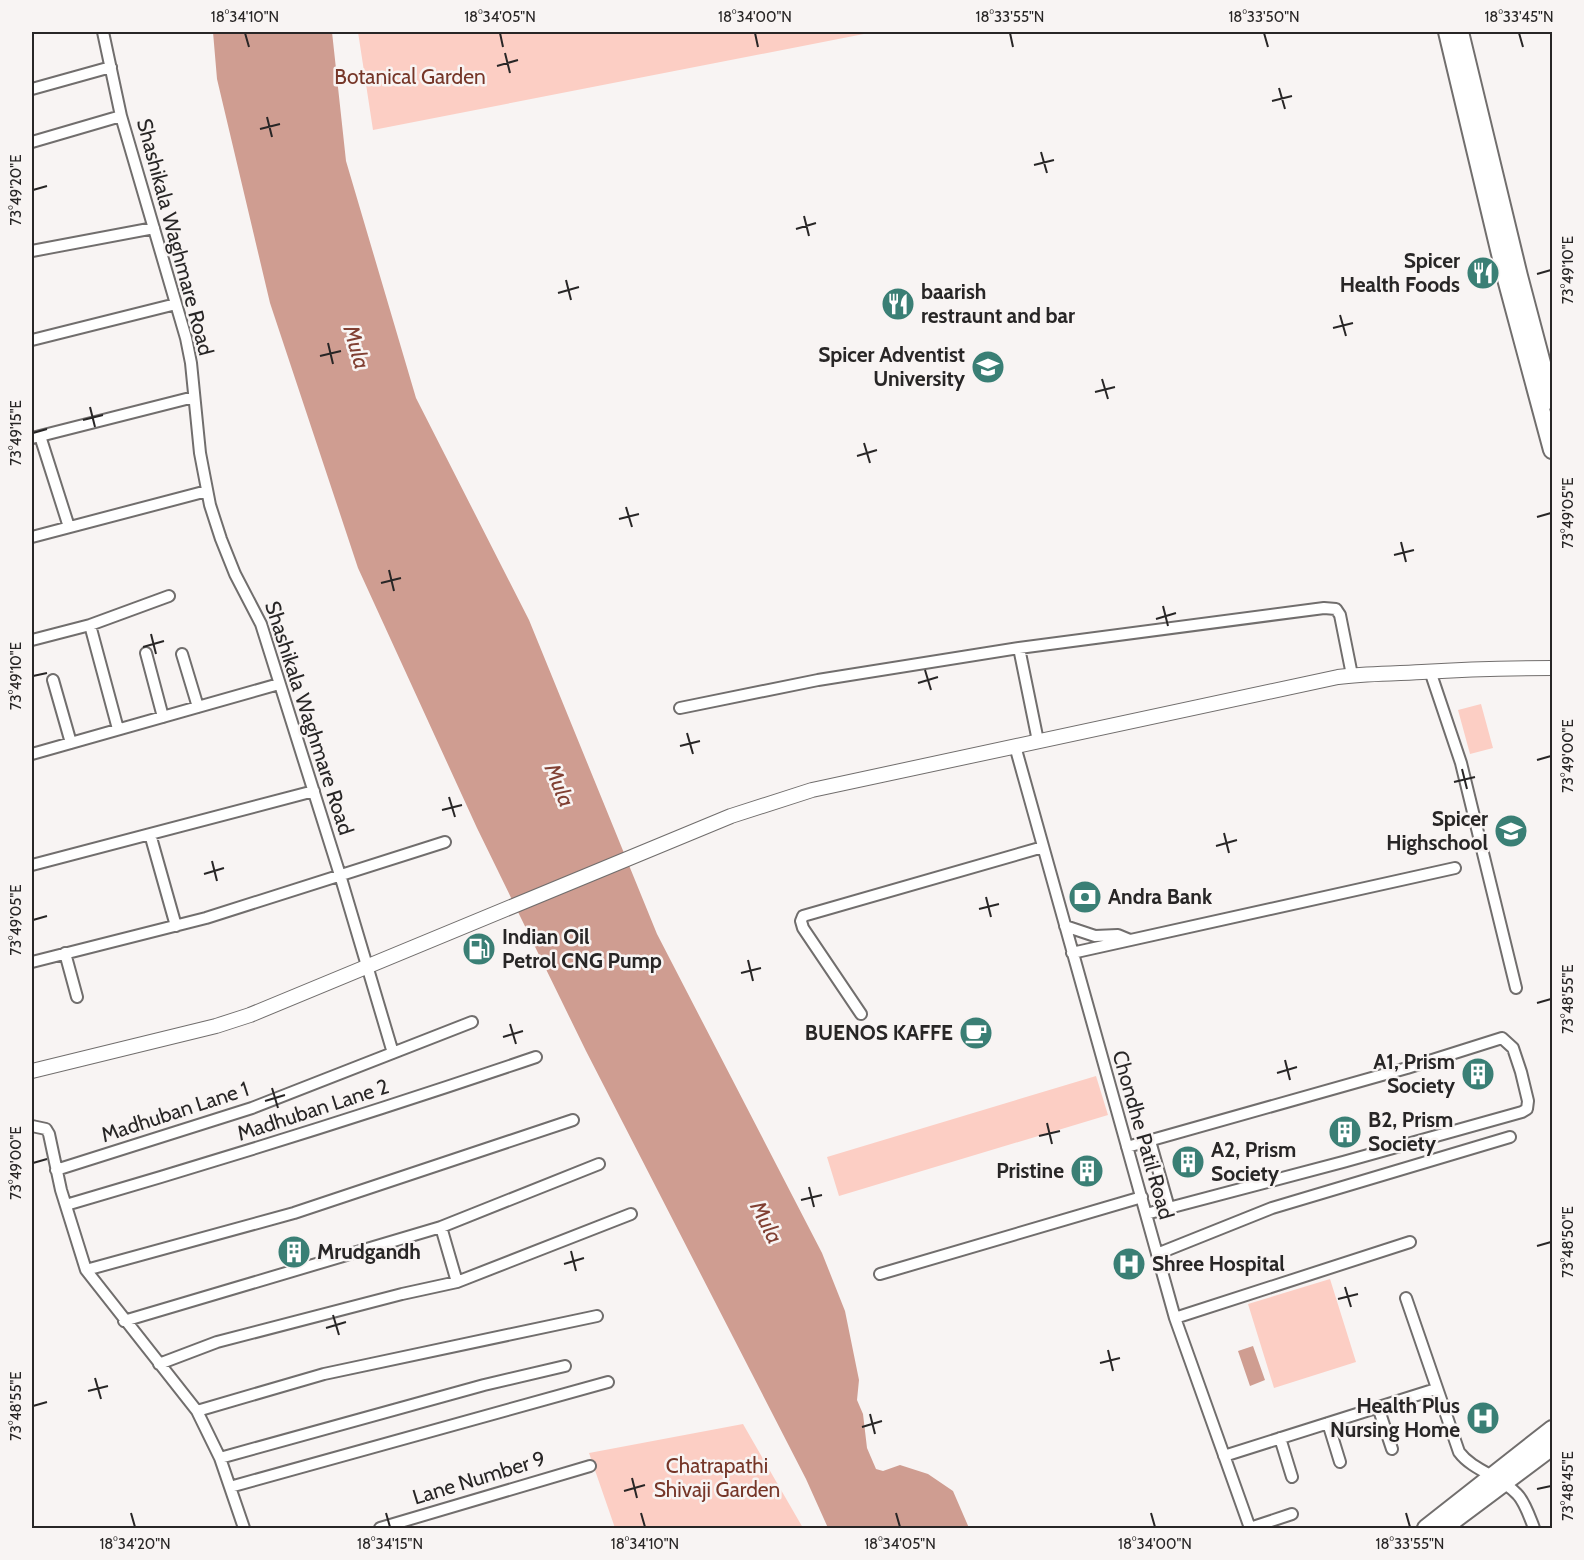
<svg xmlns="http://www.w3.org/2000/svg" width="1584" height="1560" viewBox="0 0 1584 1560" font-family="Cabin,sans-serif">
  <style>
    .green { fill: #fccec4 }
    .water { fill: #cf9d91 }
    .lines { fill: none; stroke-linecap: round; stroke-linejoin: round }
    .minor-casing { stroke: #716e6d; stroke-width: 14 }
    .tertiary-casing { stroke: #716e6d; stroke-width: 16 }
    .primary-casing { stroke: #716e6d; stroke-width: 20 }
    .minor { stroke: #fff; stroke-width: 10 }
    .tertiary { stroke: #fff; stroke-width: 14 }
    .primary { stroke: #fff; stroke-width: 16 }
    .ticks { fill: none; stroke: #282626; stroke-width: 2 }
    .labels { text-anchor: middle; stroke-width: 5; stroke-linejoin: round; paint-order: stroke }
    .park-label { font-size: 21px; fill: #763628; stroke: #f8f4f3 }
    .street-label { font-size: 21px; fill: #282626; stroke: #f8f4f3 }
    .poi-label { font-size: 21px; font-weight: bold; fill: #282626; stroke: #f8f4f3; text-anchor: end }
    .water-label { font-size: 22px; font-style: italic; fill: #803f32; stroke: #f8f4f3 }
    .neatline { fill: none; stroke: #282626; stroke-width: 2 }
    .ticks-label { font-size: 15px; text-anchor: middle; fill: #282626 }
  </style>
  <rect width="100%" height="100%" fill="#f8f4f3"/>
  <!-- green -->
  <path class="green" d="M358,32H874L373,130Z
    M1481,704L1493,748L1470,754L1458,710Z
    M1096,1076L1108,1115L839,1196L827,1157Z
    M1330,1279L1356,1362L1274,1388L1248,1304Z
    M743,1424L803,1528H615L589,1453Z"/>
  <!-- water -->
  <path class="water" d="M213,32H332L346,161L416,398L529,620L657,934L822,1253L845,1311L859,1380L857,1400L863,1414L867,1448L876,1469L883,1471L900,1465L928,1474L953,1491L969,1528H828L806,1479L586,1051L477,828L358,568L270,303L217,79Z
    M1253,1346L1265,1380L1250,1386L1238,1351Z"/>
  <g class="lines">
    <!-- minor casing -->
    <g class="minor-casing">
      <path id="minor" d="M103,32L121,116L186,338L191,363L200,453L210,505L221,539L235,574L261,624L340,875L393,1053
        M32,89L111,67
        M32,142L121,116
        M32,251L154,228
        M32,340L176,304
        M40,436L69,527
        M32,438L194,397
        M32,537L207,491
        M90,625L118,729
        M32,640L90,625L169,596
        M1019,648L1038,741
        M146,653L163,717
        M182,654L198,707
        M1430,671L1461,763L1516,988
        M53,680L71,743
        M680,708L818,680L1019,648L1324,608L1336,609L1340,615L1352,675
        M1015,746L1175,1318L1250,1528
        M32,754L279,684
        M150,834L176,926
        M32,865L314,791
        M1065,926L1095,936L1118,935L1130,940
        M65,953L77,997
        M1072,953L1455,868
        M32,962L206,918L445,842
        M861,1014L803,928L801,921L803,916L1043,847
        M32,1126L46,1129L49,1134L61,1190L86,1270L197,1411L220,1458L244,1528
        M1150,1141L1169,1208
        M1127,1147L1407,1068L1502,1038L1513,1048L1521,1072L1528,1101L1527,1109L1522,1112L1343,1162L1146,1214
        M56,1170L252,1108L472,1022
        M66,1205C224,1159 380,1110 536,1057
        M441,1227L457,1282
        M1157,1254L1272,1208L1510,1137
        M86,1270L294,1213L573,1120
        M880,1274L1142,1197
        M1406,1298L1459,1452C1473,1471 1501,1476 1517,1494C1525,1502 1530,1518 1534,1528
        M1175,1318L1410,1242
        M124,1321L441,1227L599,1164
        M159,1364L217,1342L402,1294L457,1282L631,1214
        M1378,1407L1392,1449
        M197,1411L324,1374L597,1316
        M1328,1423L1340,1462
        M1280,1438L1292,1477
        M1224,1456L1436,1389
        M220,1458L484,1385L565,1366
        M230,1487L608,1382
        M380,1528L590,1466
        M1250,1528L1292,1514"/>
    </g>
    <!-- tertiary casing -->
    <g class="tertiary-casing">
      <path id="tertiary" d="M32,1071L216,1026L250,1015L731,816L812,790L1338,677C1366,673 1394,674 1422,672C1466,669 1509,668 1552,668"/>
    </g>
    <!-- primary casing -->
    <g class="primary-casing">
      <path id="primary" d="M1447,32L1506,279L1552,450
        M1460,32L1519,276L1552,401
        M1449,1524L1552,1447
        M1426,1528L1552,1429"/>
    </g>
    <!-- minor -->
    <use href="#minor" class="minor"/>
    <!-- tertiary -->
    <use href="#tertiary" class="tertiary"/>
    <!-- primary -->
    <use href="#primary" class="primary"/>
  </g>
  <!-- ticks -->
  <path class="ticks" d="M245,33L249,47M500,33L503,47M755,33L758,47M1010,33L1013,47M1264,33L1268,47M1519,33L1523,47M505,53L510,73M497,66L518,60M1279,88L1285,109M1272,101L1292,96M267,117L272,137M260,129L280,124M1041,152L1047,173M1034,165L1054,160M33,190L47,186M804,216L809,236M796,229L816,223M1537,274L1551,270M566,280L571,300M558,293L579,287M1340,315L1346,336M1333,328L1353,323M328,343L333,364M320,356L341,351M1102,379L1108,399M1095,392L1115,387M90,407L95,427M83,420L103,415M33,433L47,429M864,443L870,463M857,456L877,450M626,507L632,527M1537,517L1551,513M619,519L639,514M1401,542L1406,562M1394,555L1414,550M389,570L394,591M381,583L401,578M1163,606L1168,626M1156,619L1176,613M151,634L156,654M143,647L164,641M925,670L931,690M33,676L47,673M918,683L938,677M687,733L693,754M680,746L700,741M1537,760L1551,756M1462,769L1467,789M1454,782L1475,777M449,797L455,817M442,810L462,805M1224,833L1229,853M1216,846L1237,840M212,861L217,881M204,874L224,868M986,897L991,917M979,909L999,904M33,920L47,916M748,960L753,981M741,973L761,968M1537,1003L1551,999M510,1024L516,1044M503,1037L523,1031M1285,1060L1290,1080M1277,1073L1297,1067M272,1088L278,1108M265,1101L285,1095M1047,1123L1052,1144M1039,1136L1060,1131M33,1163L47,1159M809,1187L814,1207M801,1200L822,1195M1537,1246L1551,1242M571,1251L576,1271M564,1264L584,1258M1345,1287L1351,1307M1338,1299L1358,1294M333,1315L339,1335M326,1328L346,1322M1108,1350L1113,1371M1100,1363L1120,1358M95,1378L101,1399M88,1391L108,1386M33,1406L47,1402M870,1414L875,1434M862,1427L882,1421M632,1478L637,1498M1537,1489L1551,1486M624,1491L645,1485M131,1513L135,1527M386,1513L390,1527M641,1513L645,1527M896,1513L900,1527M1151,1513L1155,1527M1406,1513L1410,1527"/>
  <!-- icons -->
  <defs>
    <g id="restaurant-disc" transform="scale(1.725)"><circle r="9.5" fill="#3a7f75" stroke="#f8f4f3"/><path d="M-5-6h1v4h1v-4h1v4h1v-4h1v5L-1.5 .5V6h-2V.5L-5-1ZM5-6V6H3V1.5H1.5Q1.5-4 5-6Z" fill="#fff"/></g>
    <g id="university-disc" transform="scale(1.725)"><circle r="9.5" fill="#3a7f75" stroke="#f8f4f3"/><path d="M0-5L7-2L0 1L-7-2ZM-4 1L0 2.5L4 1V4Q0 6-4 4Z" fill="#fff"/></g>
    <g id="school-disc" transform="scale(1.725)"><circle r="9.5" fill="#3a7f75" stroke="#f8f4f3"/><path d="M0-5L7-2L0 1L-7-2ZM-4 1L0 2.5L4 1V4Q0 6-4 4Z" fill="#fff"/></g>
    <g id="bank-disc" transform="scale(1.725)"><circle r="9.5" fill="#3a7f75" stroke="#f8f4f3"/><path d="M-6-4H6V4H-6ZM0-2.3a2.3 2.3 0 1 0 0 4.6a2.3 2.3 0 1 0 0-4.6Z" fill="#fff"/></g>
    <g id="fuel-disc" transform="scale(1.725)"><circle r="9.5" fill="#3a7f75" stroke="#f8f4f3"/><path d="M-5.5-6h7V0h2V4h1.3V-2.5L3-4.5l.8-.8L6-3V5H2.5V1h-1V6h-7ZM-4.2-4.7v3.2H.2V-4.7Z" fill="#fff"/></g>
    <g id="cafe-disc" transform="scale(1.725)"><circle r="9.5" fill="#3a7f75" stroke="#f8f4f3"/><path d="M-5.5-4.5H6V0H3Q3 3.5 0 3.5H-2.5Q-5.5 3.5-5.5 0ZM3-3.2v2h1.7v-2ZM-6 4.5H4V6H-6Z" fill="#fff"/></g>
    <g id="building-disc" transform="scale(1.725)"><circle r="9.5" fill="#3a7f75" stroke="#f8f4f3"/><path d="M-4-6H4V6H1V3H-1V6H-4ZM-2.5-4.3h1.7v1.8h-1.7ZM.8-4.3h1.7v1.8H.8ZM-2.5-1h1.7V.8h-1.7ZM.8-1h1.7V.8H.8Z" fill="#fff"/></g>
    <g id="hospital-disc" transform="scale(1.725)"><circle r="9.5" fill="#3a7f75" stroke="#f8f4f3"/><path d="M-5-5h3v3.5h4V-5h3V5h-3V1.5h-4V5h-3Z" fill="#fff"/></g>
  </defs>
  <g fill-rule="evenodd">
    <use href="#restaurant-disc" x="1483" y="273"/>
    <use href="#restaurant-disc" x="898" y="304"/>
    <use href="#university-disc" x="988" y="367"/>
    <use href="#school-disc" x="1511" y="831"/>
    <use href="#bank-disc" x="1085" y="897"/>
    <use href="#fuel-disc" x="479" y="949"/>
    <use href="#cafe-disc" x="976" y="1033"/>
    <use href="#building-disc" x="1478" y="1074"/>
    <use href="#building-disc" x="1345" y="1132"/>
    <use href="#building-disc" x="1188" y="1162"/>
    <use href="#building-disc" x="1087" y="1171"/>
    <use href="#building-disc" x="294" y="1252"/>
    <use href="#hospital-disc" x="1129" y="1264"/>
    <use href="#hospital-disc" x="1483" y="1418"/>
  </g>
  <g class="labels">
    <!-- park labels -->
    <g class="park-label">
      <text x="410" y="84">Botanical Garden</text>
      <text x="717" y="1473">Chatrapathi<tspan x="717" dy="24">Shivaji Garden</tspan></text>
    </g>
    <!-- street labels -->
    <g class="street-label">
      <text transform="translate(175 237) rotate(75)" y="7">Shashikala Waghmare Road</text>
      <text transform="translate(309 718) rotate(72)" y="7">Shashikala Waghmare Road</text>
      <text transform="translate(313 1110) rotate(-18)" y="7">Madhuban Lane 2</text>
      <text transform="translate(175 1112) rotate(-18)" y="7">Madhuban Lane 1</text>
      <text transform="translate(1143 1135) rotate(74)" y="7">Chondhe Patil Road</text>
      <text transform="translate(479 1478) rotate(-17)" y="7">Lane Number 9</text>
    </g>
    <!-- poi labels -->
    <g class="poi-label">
      <text x="1460" y="268">Spicer<tspan x="1460" dy="24">Health Foods</tspan></text>
      <text x="921" y="299" text-anchor="start">baarish<tspan x="921" dy="24">restraunt and bar</tspan></text>
      <text x="965" y="362">Spicer Adventist<tspan x="965" dy="24">University</tspan></text>
      <text x="1488" y="826">Spicer<tspan x="1488" dy="24">Highschool</tspan></text>
      <text x="1108" y="904" text-anchor="start">Andra Bank</text>
      <text x="502" y="944" text-anchor="start">Indian Oil<tspan x="502" dy="24">Petrol CNG Pump</tspan></text>
      <text x="953" y="1040">BUENOS KAFFE</text>
      <text x="1455" y="1069">A1, Prism<tspan x="1455" dy="24">Society</tspan></text>
      <text x="1368" y="1127" text-anchor="start">B2, Prism<tspan x="1368" dy="24">Society</tspan></text>
      <text x="1211" y="1157" text-anchor="start">A2, Prism<tspan x="1211" dy="24">Society</tspan></text>
      <text x="1064" y="1178">Pristine</text>
      <text x="317" y="1259" text-anchor="start">Mrudgandh</text>
      <text x="1152" y="1271" text-anchor="start">Shree Hospital</text>
      <text x="1460" y="1413">Health Plus<tspan x="1460" dy="24">Nursing Home</tspan></text>
    </g>
    <!-- water labels -->
    <g class="water-label">
      <text transform="translate(357 347) rotate(74)" y="8">Mula</text>
      <text transform="translate(560 785) rotate(68)" y="8">Mula</text>
      <text transform="translate(767 1222) rotate(63)" y="8">Mula</text>
    </g>
  </g>
  <!-- border -->
  <rect width="1584" height="1560" fill="none" stroke="#f8f4f3" stroke-width="66"/>
  <rect x="33" y="33" width="1518" height="1494" class="neatline"/>
  <g class="ticks-label">
    <text x="245" y="22">18°34'10"N</text>
    <text x="500" y="22">18°34'05"N</text>
    <text x="755" y="22">18°34'00"N</text>
    <text x="1010" y="22">18°33'55"N</text>
    <text x="1264" y="22">18°33'50"N</text>
    <text x="1519" y="22">18°33'45"N</text>
    <text transform="translate(16 190) rotate(-90)" y="5">73°49'20"E</text>
    <text transform="translate(1568 270) rotate(-90)" y="5">73°49'10"E</text>
    <text transform="translate(16 433) rotate(-90)" y="5">73°49'15"E</text>
    <text transform="translate(1568 513) rotate(-90)" y="5">73°49'05"E</text>
    <text transform="translate(16 676) rotate(-90)" y="5">73°49'10"E</text>
    <text transform="translate(1568 756) rotate(-90)" y="5">73°49'00"E</text>
    <text transform="translate(16 920) rotate(-90)" y="5">73°49'05"E</text>
    <text transform="translate(1568 999) rotate(-90)" y="5">73°48'55"E</text>
    <text transform="translate(16 1163) rotate(-90)" y="5">73°49'00"E</text>
    <text transform="translate(1568 1242) rotate(-90)" y="5">73°48'50"E</text>
    <text transform="translate(16 1406) rotate(-90)" y="5">73°48'55"E</text>
    <text transform="translate(1568 1486) rotate(-90)" y="5">73°48'45"E</text>
    <text x="135" y="1549">18°34'20"N</text>
    <text x="390" y="1549">18°34'15"N</text>
    <text x="645" y="1549">18°34'10"N</text>
    <text x="900" y="1549">18°34'05"N</text>
    <text x="1155" y="1549">18°34'00"N</text>
    <text x="1410" y="1549">18°33'55"N</text>
  </g>
</svg>
